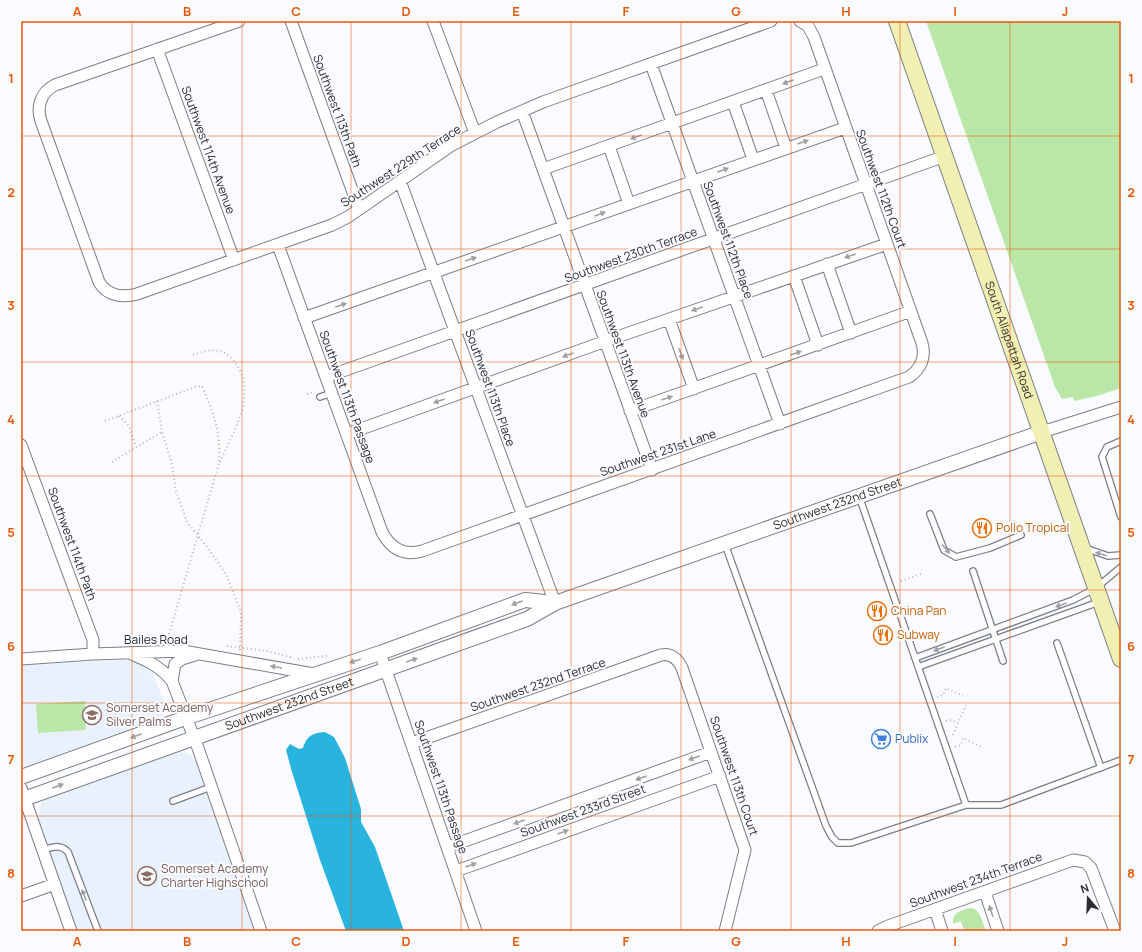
<svg xmlns="http://www.w3.org/2000/svg" width="1142" height="952" viewBox="0 0 1142 952" font-family="Manrope,sans-serif">
  <style>
    .built { fill: #e8f1fd }
    .green { fill: #bae6a7 }
    .water { fill: #29b3df }
    .lines { fill: none; stroke-linecap: round; stroke-linejoin: round }
    .service-casing { stroke: #7a7f87; stroke-width: 8 }
    .minor-casing { stroke: #7a7f87; stroke-width: 13 }
    .tertiary-casing { stroke: #7a7f87; stroke-width: 16 }
    .secondary-casing { stroke: #7a7f87; stroke-width: 18 }
    .path { stroke: #b4b6ba; stroke-width: 2; stroke-dasharray: 1 3; stroke-linecap: butt }
    .service { stroke: #fff; stroke-width: 5.5 }
    .minor { stroke: #fff; stroke-width: 11 }
    .tertiary { stroke: #fff; stroke-width: 14 }
    .secondary { stroke: #f2efb2; stroke-width: 16 }
    .oneway { fill: #9fa0a1 }
    .grid { fill: none; stroke: #e8590c; stroke-width: 1; stroke-opacity: 0.55 }
    .labels { text-anchor: middle; stroke-width: 4; stroke-linejoin: round; paint-order: stroke }
    .street-label { font-size: 12px; fill: #2a2c2f; stroke: #f9fbff }
    .food-label { font-size: 12px; fill: #c56008; stroke: #f9fbff; text-anchor: start }
    .education-label { font-size: 12px; fill: #785e54; stroke: #f9fbff; text-anchor: start }
    .shop-label { font-size: 12px; fill: #366cbe; stroke: #f9fbff; text-anchor: start }
    .neatline { fill: none; stroke: #e8590c; stroke-width: 1.5 }
    .grid-label { font-size: 13px; text-anchor: middle; font-weight: bold; fill: #e8590c }
  </style>
  <rect width="100%" height="100%" fill="#f9fbff"/>
  <!-- built -->
  <path class="built" d="M120,660L138,663L152,673L166,706L162,717L21,768V665Z
    M182,752L189,754L195,760L198,768L255,931H77L38,820L41,804L47,797L173,753Z"/>
  <!-- green -->
  <path class="green" d="M926,21H1121V388L1097,396L1074,401L1073,397L1062,399L1055,387Z
    M85,701L86,730L38,733L36,704Z
    M969,908C981,908 982,922 986,931H964L961,921L953,924C952,913 960,911 969,908Z"/>
  <!-- water -->
  <path class="water" d="M325,732L334,737L345,758L361,809V822L375,847L404,931H346L320,860L292,772L286,750L290,744L299,749L303,748C307,736 312,733 325,732Z"/>
  <g class="lines">
    <!-- service casing -->
    <g class="service-casing">
      <path id="service" d="M320,397L332,393
        M1121,441L1107,447L1102,457L1121,517
        M859,496L966,805H1001L1121,760
        M930,514L944,550L956,557L990,548L1021,535
        M725,544L826,826L832,837L838,843H851L966,805
        M1085,548L1108,556L1121,555
        M973,571L1003,661
        M1057,643L1101,768
        M915,658L1073,600L1096,588L1121,567
        M918,667L1099,602
        M173,801L211,787
        M43,850C53,847 60,844 68,852L98,931"/>
    </g>
    <!-- minor casing -->
    <g class="minor-casing">
      <path id="minor" d="M239,21L55,85C41,92 36,107 41,121L99,282C107,296 123,298 137,294L332,225L348,217L452,145L497,122L543,102L771,21
        M291,21L359,209
        M433,21L475,133
        M157,49L234,260
        M651,64L780,424
        M766,90L786,148
        M733,102L753,159
        M522,111L652,470
        M609,146L629,204
        M543,169L824,69
        M400,181L555,603
        M278,245L382,532C391,549 404,556 422,551L909,377C921,369 926,357 922,343L814,37L808,26L800,21
        M827,264L851,333
        M794,276L818,345
        M304,318L845,128
        M669,319L694,389
        M326,377L945,156
        M630,411L911,311
        M1042,432L1121,407
        M347,434L617,337L887,244
        M21,445L93,640V654
        M129,653C146,660 160,666 172,681L198,748L261,931
        M380,653L476,931
        M21,659L93,654L183,651L314,674
        M172,681L175,664L182,659L195,655
        M412,743L661,655C671,653 678,659 682,668L745,850L725,931
        M21,788L71,931
        M448,847L711,752
        M456,871L720,776
        M985,892L998,931
        M21,896L55,884
        M935,909L942,931
        M878,931L888,926L1073,860L1085,862L1091,868L1115,931"/>
    </g>
    <!-- tertiary casing -->
    <g class="tertiary-casing">
      <g id="tertiary">
        <path d="M21,777L185,718L380,653L525,600L555,603"/>
        <path id="s1" d="M21,800L527,619L555,603L1042,432"/>
      </g>
    </g>
    <!-- secondary casing -->
    <g class="secondary-casing">
      <g id="secondary">
        <path id="s2" d="M897,21L1121,659"/>
      </g>
    </g>
    <!-- path -->
    <path class="path" d="M193,355C208,350 220,346 232,359C260,389 234,431 220,462
      M307,394L313,392
      M157,401L162,432L172,464L176,491L187,522L207,547L227,576L241,613L240,650
      M119,416L129,426L136,447
      M105,421L195,387L202,386C214,414 221,433 219,463L167,641
      M112,462L162,432
      M901,581L921,574
      M227,646L267,651L294,658
      M298,659L327,656
      M937,697L943,695L946,688L963,696
      M946,721L951,720L958,723
      M953,735L966,705
      M955,747L961,745L963,738L981,747"/>
    <!-- service -->
    <use href="#service" class="service"/>
    <!-- minor -->
    <use href="#minor" class="minor"/>
    <!-- tertiary -->
    <use href="#tertiary" class="tertiary"/>
    <!-- secondary -->
    <use href="#secondary" class="secondary"/>
  </g>
  <!-- one-way arrows -->
  <defs><path id="oneway-solid" d="M-6-.8H1V-3.2L6.5 0L1 3.2V.8H-6Z"/></defs>
  <g class="oneway">
    <use href="#oneway-solid" transform="translate(788 82) rotate(160)"/>
    <use href="#oneway-solid" transform="translate(636 137) rotate(160)"/>
    <use href="#oneway-solid" transform="translate(803 142) rotate(-19)"/>
    <use href="#oneway-solid" transform="translate(723 170) rotate(-20)"/>
    <use href="#oneway-solid" transform="translate(600 214) rotate(-20)"/>
    <use href="#oneway-solid" transform="translate(850 256) rotate(161)"/>
    <use href="#oneway-solid" transform="translate(471 259) rotate(-19)"/>
    <use href="#oneway-solid" transform="translate(341 305) rotate(-19)"/>
    <use href="#oneway-solid" transform="translate(697 309) rotate(161)"/>
    <use href="#oneway-solid" transform="translate(796 353) rotate(-20)"/>
    <use href="#oneway-solid" transform="translate(681 354) rotate(71)"/>
    <use href="#oneway-solid" transform="translate(568 355) rotate(160)"/>
    <use href="#oneway-solid" transform="translate(667 398) rotate(-19)"/>
    <use href="#oneway-solid" transform="translate(439 401) rotate(160)"/>
    <use href="#oneway-solid" transform="translate(946 549) rotate(50)"/>
    <use href="#oneway-solid" transform="translate(1101 554) rotate(-163)"/>
    <use href="#oneway-solid" transform="translate(517 603) rotate(160)"/>
    <use href="#oneway-solid" transform="translate(1061 605) rotate(160)"/>
    <use href="#oneway-solid" transform="translate(939 649) rotate(160)"/>
    <use href="#oneway-solid" transform="translate(412 660) rotate(-19)"/>
    <use href="#oneway-solid" transform="translate(355 661) rotate(162)"/>
    <use href="#oneway-solid" transform="translate(276 667) rotate(-170)"/>
    <use href="#oneway-solid" transform="translate(136 736) rotate(160)"/>
    <use href="#oneway-solid" transform="translate(694 758) rotate(160)"/>
    <use href="#oneway-solid" transform="translate(641 778) rotate(160)"/>
    <use href="#oneway-solid" transform="translate(58 786) rotate(-20)"/>
    <use href="#oneway-solid" transform="translate(519 822) rotate(160)"/>
    <use href="#oneway-solid" transform="translate(563 832) rotate(-20)"/>
    <use href="#oneway-solid" transform="translate(471 865) rotate(-20)"/>
    <use href="#oneway-solid" transform="translate(84 895) rotate(-111)"/>
    <use href="#oneway-solid" transform="translate(991 911) rotate(-109)"/>
  </g>
  <!-- grid -->
  <path class="grid" d="M132,21V931M242,21V931M351,21V931M461,21V931M571,21V931M681,21V931M791,21V931M900,21V931M1010,21V931M21,136H1121M21,249H1121M21,362H1121M21,476H1121M21,590H1121M21,703H1121M21,816H1121"/>
  <!-- icons -->
  <defs>
    <g id="restaurant-ring" transform="scale(1)"><circle r="9.5" fill="#f9fbff" stroke="#e8710a" stroke-width="1.5"/><path d="M-5-6h1v4h1v-4h1v4h1v-4h1v5L-1.5 .5V6h-2V.5L-5-1ZM5-6V6H3V1.5H1.5Q1.5-4 5-6Z" fill="#e8710a"/></g>
    <g id="school-ring" transform="scale(1)"><circle r="9.5" fill="#f9fbff" stroke="#8d6e63" stroke-width="1.5"/><path d="M0-5L7-2L0 1L-7-2ZM-4 1L0 2.5L4 1V4Q0 6-4 4Z" fill="#8d6e63"/></g>
    <g id="supermarket-ring" transform="scale(1)"><circle r="9.5" fill="#f9fbff" stroke="#3f7fe0" stroke-width="1.5"/><path d="M-6-5.5h2.5l.6 2H6L4.5 2H-2.5L-4.4-4H-6ZM-1.5 3.2a1.3 1.3 0 1 0 .1 0ZM3 3.2a1.3 1.3 0 1 0 .1 0Z" fill="#3f7fe0"/></g>
  </defs>
  <g fill-rule="evenodd">
    <use href="#restaurant-ring" x="982" y="528"/>
    <use href="#restaurant-ring" x="877" y="611"/>
    <use href="#restaurant-ring" x="883" y="635"/>
    <use href="#school-ring" x="92" y="715"/>
    <use href="#supermarket-ring" x="881" y="739"/>
    <use href="#school-ring" x="147" y="876"/>
  </g>
  <g class="labels">
    <!-- street labels -->
    <g class="street-label">
      <text transform="translate(337 111) rotate(70)" y="4">Southwest 113th Path</text>
      <text transform="translate(208 150) rotate(70)" y="4">Southwest 114th Avenue</text>
      <text transform="translate(401 166) rotate(-33)" y="4">Southwest 229th Terrace</text>
      <text transform="translate(881 189) rotate(70)" y="4">Southwest 112th Court</text>
      <text transform="translate(728 240) rotate(70)" y="4">Southwest 112th Place</text>
      <text transform="translate(631 255) rotate(-20)" y="4">Southwest 230th Terrace</text>
      <text dy="4" stroke="none"><textPath href="#s2" startOffset="338">South Allapattah Road</textPath></text>
      <text transform="translate(623 354) rotate(70)" y="4">Southwest 113th Avenue</text>
      <text transform="translate(490 388) rotate(70)" y="4">Southwest 113th Place</text>
      <text transform="translate(347 397) rotate(70)" y="4">Southwest 113th Passage</text>
      <text transform="translate(658 453) rotate(-19)" y="4">Southwest 231st Lane</text>
      <text dy="4" stroke="none"><textPath href="#s1" startOffset="869">Southwest 232nd Street</textPath></text>
      <text transform="translate(72 544) rotate(70)" y="4">Southwest 114th Path</text>
      <text x="156" y="644">Bailes Road</text>
      <text transform="translate(538 685) rotate(-19)" y="4">Southwest 232nd Terrace</text>
      <text dy="4" stroke="none"><textPath href="#s1" startOffset="285">Southwest 232nd Street</textPath></text>
      <text transform="translate(734 776) rotate(71)" y="4">Southwest 113th Court</text>
      <text transform="translate(441 787) rotate(71)" y="4">Southwest 113th Passage</text>
      <text transform="translate(583 811) rotate(-20)" y="4">Southwest 233rd Street</text>
      <text transform="translate(976 880) rotate(-20)" y="4">Southwest 234th Terrace</text>
    </g>
    <!-- food labels -->
    <g class="food-label">
      <text x="996" y="532">Pollo Tropical</text>
      <text x="891" y="615">China Pan</text>
      <text x="897" y="639">Subway</text>
    </g>
    <!-- education labels -->
    <g class="education-label">
      <text x="106" y="712">Somerset Academy<tspan x="106" dy="14">Silver Palms</tspan></text>
      <text x="161" y="873">Somerset Academy<tspan x="161" dy="14">Charter Highschool</tspan></text>
    </g>
    <!-- shop labels -->
    <g class="shop-label">
      <text x="895" y="743">Publix</text>
    </g>
  </g>
  <!-- border -->
  <rect width="1142" height="952" fill="none" stroke="#f9fbff" stroke-width="44"/>
  <!-- north arrow -->
  <g transform="translate(1088 898) rotate(341)" stroke="#f9fbff" stroke-width="3" paint-order="stroke">
  <path d="M0-3L7 15L0 10L-7 15Z" fill="#2a2c2f"/>
  <text y="-6" font-size="11" font-weight="bold" text-anchor="middle" fill="#2a2c2f">N</text>
  </g>
  <rect x="22" y="22" width="1098" height="908" class="neatline"/>
  <g class="grid-label">
    <text x="77" y="16">A</text>
    <text x="187" y="16">B</text>
    <text x="296" y="16">C</text>
    <text x="406" y="16">D</text>
    <text x="516" y="16">E</text>
    <text x="626" y="16">F</text>
    <text x="736" y="16">G</text>
    <text x="846" y="16">H</text>
    <text x="955" y="16">I</text>
    <text x="1065" y="16">J</text>
    <text x="11" y="83">1</text>
    <text x="1131" y="83">1</text>
    <text x="11" y="197">2</text>
    <text x="1131" y="197">2</text>
    <text x="11" y="310">3</text>
    <text x="1131" y="310">3</text>
    <text x="11" y="424">4</text>
    <text x="1131" y="424">4</text>
    <text x="11" y="537">5</text>
    <text x="1131" y="537">5</text>
    <text x="11" y="651">6</text>
    <text x="1131" y="651">6</text>
    <text x="11" y="764">7</text>
    <text x="1131" y="764">7</text>
    <text x="11" y="878">8</text>
    <text x="1131" y="878">8</text>
    <text x="77" y="946">A</text>
    <text x="187" y="946">B</text>
    <text x="296" y="946">C</text>
    <text x="406" y="946">D</text>
    <text x="516" y="946">E</text>
    <text x="626" y="946">F</text>
    <text x="736" y="946">G</text>
    <text x="846" y="946">H</text>
    <text x="955" y="946">I</text>
    <text x="1065" y="946">J</text>
  </g>
</svg>
